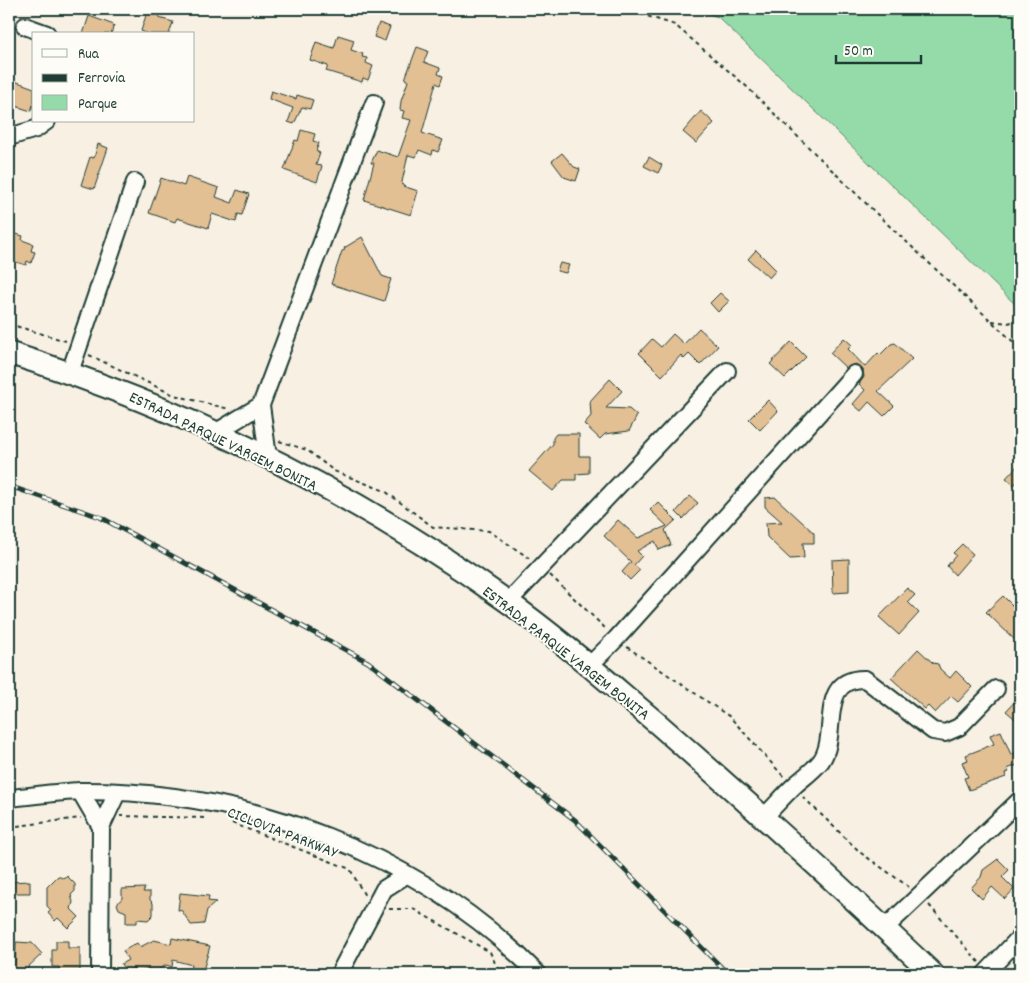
<svg xmlns="http://www.w3.org/2000/svg" width="1029" height="983" viewBox="0 0 1029 983" font-family="Dekko,sans-serif">
  <style>
    .green { fill: #95dba9; stroke: #5a8c6e }
    .building { fill: #e3bf94; stroke: #1f3d34 }
    .lines { fill: none; stroke-linecap: round; stroke-linejoin: round }
    .minor-casing { stroke: #1f3d34; stroke-width: 20 }
    .major-casing { stroke: #1f3d34; stroke-width: 25 }
    .path { stroke: #1f3d34; stroke-width: 2; stroke-dasharray: 4 4; stroke-linecap: butt }
    .minor { stroke: #fdfcf7; stroke-width: 16 }
    .major { stroke: #fdfcf7; stroke-width: 21 }
    .rail-casing { stroke: #1f3d34; stroke-width: 5 }
    .rail { stroke: #fdfcf7; stroke-width: 3; stroke-dasharray: 9; stroke-linecap: butt }
    .labels { text-anchor: middle; stroke-width: 4; stroke-linejoin: round; paint-order: stroke }
    .street-label { font-size: 16px; fill: #1f3d34; stroke: #fdfcf7 }
  </style>
  <rect width="100%" height="100%" fill="#f8f0e3"/>
  <filter id="ink" filterUnits="userSpaceOnUse"><feTurbulence type="fractalNoise" baseFrequency=".02" numOctaves="2"/><feDisplacementMap in="SourceGraphic" scale="10" xChannelSelector="R" yChannelSelector="G"/><feConvolveMatrix kernelMatrix="1 2 1 2 8 2 1 2 1" color-interpolation-filters="sRGB"/></filter>
  <g filter="url(#ink)">
    <!-- green -->
    <path class="green" d="M694,9H1020V309L718,17Z"/>
    <!-- building -->
    <path class="building" d="M148,9L160,13L159,18L173,22L169,34H149L141,31Z
      M89,16L114,25L111,34H83Z
      M379,23L390,27L385,41L374,37Z
      M338,35L354,40L351,50L363,54L362,57L367,58L366,63L373,66L368,80L363,78L362,82L326,71L328,66L310,60L316,42L334,48Z
      M417,47L428,51L424,62L440,68L438,74L443,76L440,85L436,83L422,133L443,140L438,152L433,150L432,155L419,150L416,157L408,155L402,182L403,186L418,191L411,215L364,200L374,163H371L377,150L398,157L411,120L402,118L404,111L400,110L401,101L408,81L405,79Z
      M9,79L34,88V102L31,111L9,104Z
      M271,91L296,99L297,95L313,100L310,109L302,107L294,124L288,122L293,108L269,99Z
      M701,111L714,123L696,143L683,132Z
      M301,130L315,134L313,141L319,143L316,151L320,153L316,165L322,166L317,182L284,170L295,140L298,141Z
      M98,144L108,148L94,189L81,185L90,157L94,158Z
      M562,153L574,167L580,169L576,181L564,177L552,161Z
      M649,157L662,165L658,173L644,166Z
      M187,177L219,188L216,197L232,203L237,190L249,194L242,215L238,214L236,222L212,214L208,228L177,218L175,222L149,213L161,178L184,186Z
      M9,232L23,236L22,240L33,244L31,251L35,252L31,263L27,261L26,265L9,260Z
      M362,237L382,276L391,279L384,301L331,284L342,251L345,250L344,248Z
      M756,250L776,270L769,278L748,259Z
      M560,263L569,265L566,273L557,271Z
      M720,293L729,301L718,312L710,303Z
      M699,328L718,346L700,365L689,354L684,359L681,355L662,376L639,353L652,339L661,347L673,334L684,344Z
      M844,338L852,345L848,349L865,367L878,353L880,355L891,344L895,343L912,359L878,391L894,406L884,416L869,402L861,411L853,404L865,390L859,384L864,377L863,370L856,364L846,368L830,353Z
      M791,342L806,357L785,378L770,364Z
      M610,379L622,391L606,408L629,409L637,416L629,431L605,434L600,439L584,424L591,416L590,401Z
      M768,400L778,411L760,430L749,419Z
      M556,434H579V456H589V473L576,474V480H563L553,491L529,471L553,444V438Z
      M1020,463V478L1014,485L1006,478Z
      M690,496L698,503L683,519L676,512Z
      M775,497L814,533V543H803L804,558L790,559L767,537L766,523L782,522L765,507V498Z
      M658,502L676,520L665,530L671,545L659,550L655,541L637,551L642,556L634,565L640,570L630,580L622,572L631,562L604,536L618,520L638,538L667,526L650,510Z
      M962,544L973,554L955,575L947,566L956,555L953,553Z
      M849,559V592L833,593L832,560Z
      M907,588L915,595L908,602L919,613L899,635L879,617Z
      M1003,596L1013,606L1020,598V645L986,612Z
      M918,649L933,663L938,664L940,669L950,678L956,671L972,687L958,702L951,696L935,713L928,706L925,709L891,678Z
      M1020,696V723L1006,711Z
      M1001,731L1011,755L1015,753L1020,764L1007,769L1009,772L1005,773L1006,777L969,790L964,778L968,777L962,762L968,760L966,755L994,744L990,735Z
      M998,859L1009,870L1002,877L1014,889L1005,899L992,887L982,899L971,888L981,877L983,870Z
      M58,876L62,878L67,876L75,884V891L71,895L73,902L71,909L79,917L68,928L58,918L55,921L48,913L51,910L47,906V887Z
      M30,881V893H9V882Z
      M145,888L143,892H150V900L153,903V915L148,920L137,919V923H126V912L119,909L117,904L122,898V889Z
      M180,893L209,896L208,901L216,902L207,910L204,924L191,925L182,911L178,910Z
      M172,938L210,946L202,974L190,973L192,965L173,960L172,967L166,965L151,974L149,969L136,973L133,968L126,972L121,964L128,960L123,951L137,943L140,947L154,940L171,944Z
      M56,941H68V948H80V974H60L59,967H52V950H56Z
      M16,942L32,943L42,954L28,967V970L15,969Z"/>
    <g class="lines">
      <!-- minor casing -->
      <g class="minor-casing">
        <path id="minor" d="M25,26L47,34
          M9,137L36,129L47,121
          M70,372L135,182
          M215,433L261,405
          M268,457L261,405L374,103
          M508,602L727,371
          M589,666L616,639L854,374
          M80,791L101,827L100,974
          M9,798C32,796 56,792 80,791C249,790 419,853 538,974
          M765,816C775,806 784,795 795,785C803,778 814,770 821,761C840,735 816,678 865,679L933,731L945,733L959,727L996,689
          M101,827L117,793
          M885,928L1020,800
          M339,974L384,889L406,875
          M985,974L1020,937"/>
      </g>
      <!-- major casing -->
      <g class="major-casing">
        <path id="major" d="M9,353C186,409 356,493 508,602C560,639 608,682 657,723C751,805 843,889 933,974"/>
      </g>
      <!-- path -->
      <path class="path" d="M625,9L675,25L746,86L881,218L1020,348
        M992,321L1008,323L1020,320
        M9,324L66,341
        M89,355L174,395L229,409
        M279,441L307,450L334,471L385,491L433,527L489,531L529,558
        M550,575L606,629
        M627,647L730,717L784,777
        M803,797L861,853L909,887
        M120,816L208,818
        M232,823L350,869L365,896
        M9,827L81,818
        M929,905L979,962
        M389,909H413L490,952L500,974"/>
      <!-- minor -->
      <use href="#minor" class="minor"/>
      <!-- major -->
      <use href="#major" class="major"/>
      <!-- rail casing -->
      <g class="rail-casing">
        <path id="rail" d="M9,486L100,517L368,662L575,820L728,974"/>
      </g>
      <!-- rail -->
      <use href="#rail" class="rail"/>
    </g>
  </g>
  <g class="labels">
    <!-- street labels -->
    <g class="street-label">
      <text transform="translate(224 440) rotate(26)" y="6">ESTRADA PARQUE VARGEM BONITA</text>
      <text transform="translate(567 652) rotate(38)" y="6">ESTRADA PARQUE VARGEM BONITA</text>
      <text transform="translate(283 831) rotate(21)" y="6">CICLOVIA PARKWAY</text>
    </g>
  </g>
  <!-- margin -->
  <rect width="1029" height="983" fill="none" stroke="#fdfcf7" stroke-width="30"/>
  <rect x="15" y="15" width="999" height="953" fill="none" stroke="#1f3d34" stroke-width="2" filter="url(#ink)"/>
  <!-- legend -->
  <rect x="32" y="32" width="162" height="90" fill="#fdfcf7" stroke="#a4b0a9"/>
  <rect x="42" y="49" width="25" height="8" fill="#fdfcf7" stroke="#a4b0a9"/>
  <text x="78" y="58" font-size="15" fill="#1f3d34">Rua</text>
  <rect x="42" y="74" width="25" height="8" fill="#1f3d34" stroke="#a4b0a9"/>
  <text x="78" y="82" font-size="15" fill="#1f3d34">Ferrovia</text>
  <rect x="42" y="95" width="25" height="15" fill="#95dba9" stroke="#a4b0a9"/>
  <text x="78" y="108" font-size="15" fill="#1f3d34">Parque</text>
  <!-- scale -->
  <path d="M836 55v8h85v-8" fill="none" stroke="#1f3d34" stroke-width="2.5"/>
  <text x="844" y="55" font-size="15" fill="#1f3d34" stroke="#fdfcf7" stroke-width="4" paint-order="stroke">50 m</text>
</svg>
